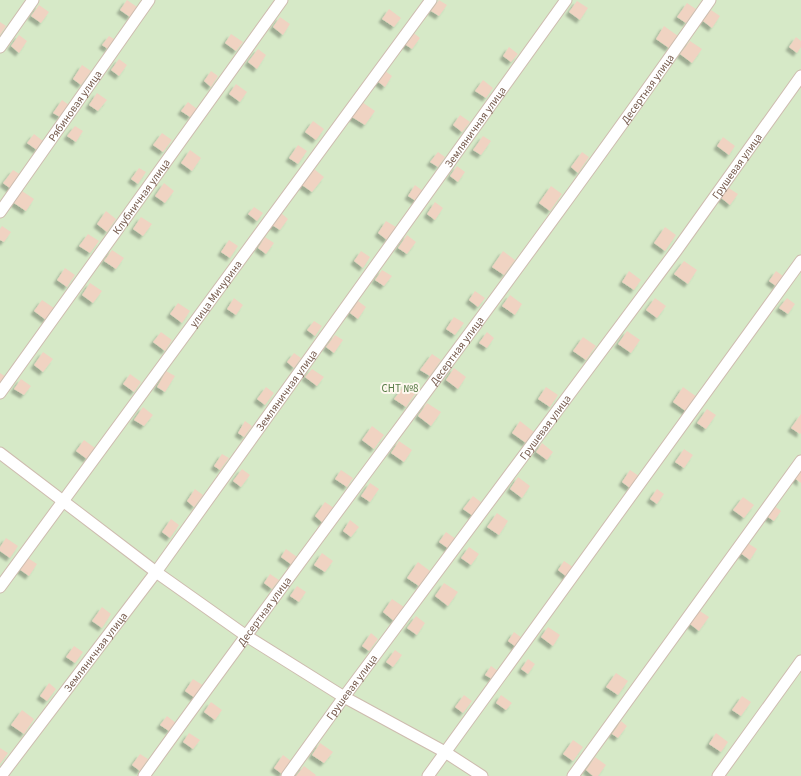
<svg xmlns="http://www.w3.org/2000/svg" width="801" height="776" viewBox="0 0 801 776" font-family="'Source Sans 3',sans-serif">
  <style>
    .green { fill: #d6e9c7 }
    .building { fill: #f0d3c2; filter: url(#shadow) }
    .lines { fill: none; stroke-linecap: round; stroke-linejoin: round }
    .street-casing { stroke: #cebcaf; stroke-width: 13 }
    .street { stroke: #fff; stroke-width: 11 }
    .labels { text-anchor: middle; stroke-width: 4; stroke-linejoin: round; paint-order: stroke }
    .street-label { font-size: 11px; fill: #765b4d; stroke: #fef8ef }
    .park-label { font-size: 11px; fill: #567a45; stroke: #fef8ef }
  </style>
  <defs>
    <filter id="shadow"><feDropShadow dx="-3.5" dy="3.5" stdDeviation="1" flood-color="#0004"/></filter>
  </defs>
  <rect width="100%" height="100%" fill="#fcf4e9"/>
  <!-- green -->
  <path class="green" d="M0,0H801V776H0Z"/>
  <!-- building -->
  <path class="building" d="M127,0L137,7L130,17L120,10Z
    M439,0L447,5L439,16L431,11Z
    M577,1L588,8L580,20L569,12Z
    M687,3L696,9L686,23L677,17Z
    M39,5L49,12L41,23L31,16Z
    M389,9L401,18L394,27L382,19Z
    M711,10L720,16L712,28L703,21Z
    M280,17L290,24L283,35L273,27Z
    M0,22L6,26L0,35Z
    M664,26L678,36L669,48L656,39Z
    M411,31L420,38L412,49L403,43Z
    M231,34L243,42L236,51L225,43Z
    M19,35L27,41L19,53L11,46Z
    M109,36L114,39L108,49L102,45Z
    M796,37L801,41V47L797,53L789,47Z
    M690,41L702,49L692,63L680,54Z
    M509,47L518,54L511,62L503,56Z
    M258,49L266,55L257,69L248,62Z
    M119,59L127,65L119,76L111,70Z
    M82,65L91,71L81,85L73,79Z
    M384,70L392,76L385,87L377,81Z
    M211,71L218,76L211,87L204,81Z
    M483,80L493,88L486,98L475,91Z
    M236,84L247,92L240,102L229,94Z
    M97,93L107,100L98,111L89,105Z
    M62,100L69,105L60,117L53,113Z
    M188,102L197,109L190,117L181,111Z
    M362,102L375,111L365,125L352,117Z
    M460,115L470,122L462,132L453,125Z
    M313,121L324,129L316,140L305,132Z
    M75,126L83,131L76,142L67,136Z
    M162,133L172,140L163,152L153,145Z
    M34,134L43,141L37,150L27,143Z
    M483,136L491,141L481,155L473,150Z
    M723,137L735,146L729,155L717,146Z
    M298,145L307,151L298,164L289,158Z
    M190,150L201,158L192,171L181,163Z
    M438,152L445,157L438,167L430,162Z
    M582,152L589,157L578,173L571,167Z
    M457,166L465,172L458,182L450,176Z
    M139,168L146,172L138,184L131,179Z
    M314,169L324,177L312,192L302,185Z
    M13,170L21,175L11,189L3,183Z
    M164,183L174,191L165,203L155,196Z
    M415,185L423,191L416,201L408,196Z
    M551,186L562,194L550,211L539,203Z
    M727,187L738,194L730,205L720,197Z
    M22,191L34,199L26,211L14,203Z
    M435,202L443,208L435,220L427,214Z
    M254,207L263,213L257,221L248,214Z
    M106,211L116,219L107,232L97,224Z
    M281,213L288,219L280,230L272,225Z
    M141,217L152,224L143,236L133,229Z
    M386,221L396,227L387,240L378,233Z
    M2,226L11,232L4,242L0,240V229Z
    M665,227L676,235L665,251L654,243Z
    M88,234L99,241L90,253L79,246Z
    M407,235L416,242L407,254L398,248Z
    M265,237L274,243L266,254L258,248Z
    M229,240L238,246L230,258L221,252Z
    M112,250L124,258L116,269L104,261Z
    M361,251L370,257L363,268L354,261Z
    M503,251L515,260L504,275L492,267Z
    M684,261L697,270L688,284L674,274Z
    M65,268L75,275L67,287L57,280Z
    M382,270L392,276L384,286L375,280Z
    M629,271L641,280L634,290L622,282Z
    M776,271L783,276L776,286L769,281Z
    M90,283L102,291L93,303L82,295Z
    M475,291L485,298L478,307L469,300Z
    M510,295L522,304L515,315L502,306Z
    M234,298L243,305L236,315L227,309Z
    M655,298L666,306L657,318L646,310Z
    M787,298L795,304L788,314L779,308Z
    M42,300L54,308L46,320L34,311Z
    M358,301L366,307L358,319L350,313Z
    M178,303L190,311L182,323L170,314Z
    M454,317L464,323L455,335L446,329Z
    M314,321L322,326L315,336L307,330Z
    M627,331L640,340L631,353L618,344Z
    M161,332L172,340L165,351L153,342Z
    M487,332L494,338L487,348L479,343Z
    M335,335L343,340L334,353L326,347Z
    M583,337L596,346L586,360L573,351Z
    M43,352L53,359L43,372L34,365Z
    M294,353L301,358L294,368L287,362Z
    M432,354L441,360L430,376L420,370Z
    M454,368L466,377L458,389L446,380Z
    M312,369L324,377L317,386L305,377Z
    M166,371L175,376L165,392L157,387Z
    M0,373L6,377L0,386Z
    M130,374L141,382L134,392L123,384Z
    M21,379L31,386L24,395L14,389Z
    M404,386L415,394L406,407L394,399Z
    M266,387L274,393L265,405L257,399Z
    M546,387L558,395L550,407L538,399Z
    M683,387L697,397L687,412L673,402Z
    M427,403L441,412L431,426L418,416Z
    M143,407L153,415L144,426L134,420Z
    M707,409L716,415L706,429L697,423Z
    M801,414V433L800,434L791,428Z
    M245,421L252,426L244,437L238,433Z
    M520,421L534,432L526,443L512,433Z
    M372,426L384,435L374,449L362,440Z
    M84,440L95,448L87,459L76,451Z
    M399,441L412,450L404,462L391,453Z
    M542,443L553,452L547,460L536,452Z
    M684,449L693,455L684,468L675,462Z
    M222,454L229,458L220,470L214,466Z
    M801,465V483L793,477Z
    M242,469L250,475L241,487L233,481Z
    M341,470L353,478L347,487L335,479Z
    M630,470L639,476L630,488L622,482Z
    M518,477L530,486L522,498L510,489Z
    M370,483L379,489L370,502L361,496Z
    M195,489L203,495L194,507L187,501Z
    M657,489L664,494L657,504L650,499Z
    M473,496L482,503L473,516L463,509Z
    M743,497L754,505L744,518L733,510Z
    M325,502L334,508L323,523L315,516Z
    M773,505L781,511L774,521L765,515Z
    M497,513L508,521L499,535L487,527Z
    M171,519L179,525L170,538L162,532Z
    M350,520L359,527L351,537L343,531Z
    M446,532L456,539L449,549L439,542Z
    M6,538L18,546L10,558L0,551V547Z
    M746,542L757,549L750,560L739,552Z
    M469,547L479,554L471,565L461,558Z
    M286,549L297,557L292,565L281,557Z
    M322,553L333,561L325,572L314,565Z
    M28,558L37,564L29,576L19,569Z
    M564,561L573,567L567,577L558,570Z
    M418,562L430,571L419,586L407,578Z
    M270,574L279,580L272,589L264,583Z
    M444,583L458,592L448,606L435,596Z
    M297,586L306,592L299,602L290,596Z
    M392,599L404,607L394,621L383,612Z
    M102,607L111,614L102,628L92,621Z
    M700,611L709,617L699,631L690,624Z
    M416,616L425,623L417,635L407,628Z
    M548,627L560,635L553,646L541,637Z
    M514,632L522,638L516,647L508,641Z
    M371,633L378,639L369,651L362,646Z
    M74,646L83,652L75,663L66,657Z
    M395,650L402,655L393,667L386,662Z
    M528,659L535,664L528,674L521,669Z
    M491,666L498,671L492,679L485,675Z
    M616,673L628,681L618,695L606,687Z
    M193,679L204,686L195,698L185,691Z
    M49,683L56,689L47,701L40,696Z
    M464,695L472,701L463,713L455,707Z
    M501,695L512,703L506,710L496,703Z
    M742,696L751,702L741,716L732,710Z
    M211,702L222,710L215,720L204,712Z
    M22,710L34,719L24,734L11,725Z
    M167,716L176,723L169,731L160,725Z
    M621,721L627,726L618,738L612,734Z
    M189,733L200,740L193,749L183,742Z
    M716,733L728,742L721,752L709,744Z
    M573,740L583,747L573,761L563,754Z
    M320,743L333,752L324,763L312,755Z
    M0,748L8,753L0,764Z
    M140,754L148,759L140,771L132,765Z
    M283,755L291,761L282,774L274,768Z
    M595,757L606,765L598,776H593L586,770Z
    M304,766L316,775L315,776H296Z"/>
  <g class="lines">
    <!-- street casing -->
    <g class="street-casing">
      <g id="street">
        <path d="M0,47L33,0"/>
        <path id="s1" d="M0,212L149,0"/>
        <path id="s2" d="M0,393L282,0"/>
        <path d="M0,453L156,572L245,635L344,697L445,752L482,776"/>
        <path id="s3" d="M0,587L431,0"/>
        <path id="s4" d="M1,776L156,572L566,0"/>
        <path id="s5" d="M144,776C331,516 527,262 710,0"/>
        <path id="s6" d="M287,776L344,697L676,251L801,76"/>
        <path d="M428,776L801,261"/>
        <path d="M573,776L801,461"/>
        <path d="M718,776L801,661"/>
      </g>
    </g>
    <!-- street -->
    <use href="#street" class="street"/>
  </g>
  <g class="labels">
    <!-- street labels -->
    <g class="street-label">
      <text dy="4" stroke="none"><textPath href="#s5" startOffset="852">Десертная улица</textPath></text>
      <text dy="4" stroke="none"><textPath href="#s1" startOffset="130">Рябиновая улица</textPath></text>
      <text dy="4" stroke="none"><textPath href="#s4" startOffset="804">Земляничная улица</textPath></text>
      <text dy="4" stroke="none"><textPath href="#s6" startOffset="758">Грушевая улица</textPath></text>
      <text dy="4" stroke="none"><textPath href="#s2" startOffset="242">Клубничная улица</textPath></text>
      <text dy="4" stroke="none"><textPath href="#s3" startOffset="364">улица Мичурина</textPath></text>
      <text dy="4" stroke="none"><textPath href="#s5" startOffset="528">Десертная улица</textPath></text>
      <text dy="4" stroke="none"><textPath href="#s4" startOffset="480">Земляничная улица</textPath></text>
      <text dy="4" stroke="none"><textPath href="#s6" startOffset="434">Грушевая улица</textPath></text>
      <text dy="4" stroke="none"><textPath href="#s5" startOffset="204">Десертная улица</textPath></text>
      <text dy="4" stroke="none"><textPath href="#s4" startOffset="156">Земляничная улица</textPath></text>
      <text dy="4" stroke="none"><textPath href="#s6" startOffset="110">Грушевая улица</textPath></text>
    </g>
    <!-- park labels -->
    <g class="park-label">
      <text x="400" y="392">СНТ №8</text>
    </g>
  </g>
</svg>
